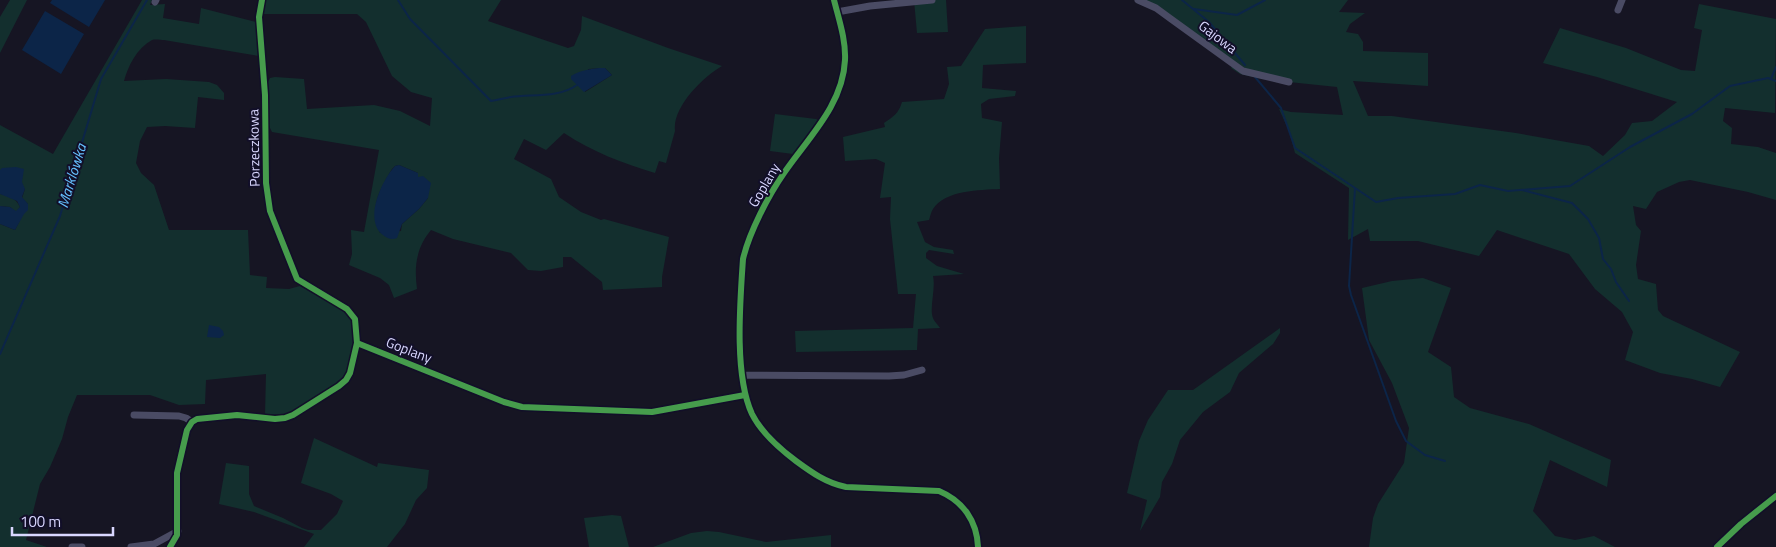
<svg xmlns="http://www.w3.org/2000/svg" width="1776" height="547" viewBox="0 0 1776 547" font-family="'Titillium Web',sans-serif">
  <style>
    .green { fill: #132f2e; fill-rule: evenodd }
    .water { fill: #0c2548 }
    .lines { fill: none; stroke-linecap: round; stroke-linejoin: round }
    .stream { stroke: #0c2548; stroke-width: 2 }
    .minor { stroke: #4a4b64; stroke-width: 7 }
    .cycleway-casing { stroke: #120f29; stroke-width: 9 }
    .cycleway { stroke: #469c4c; stroke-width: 6 }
    .labels { text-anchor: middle; stroke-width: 4; stroke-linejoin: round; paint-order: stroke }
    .street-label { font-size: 14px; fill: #d9d7ff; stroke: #120f29 }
    .water-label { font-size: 15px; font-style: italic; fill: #65c1ff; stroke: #120f29 }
  </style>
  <rect width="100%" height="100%" fill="#161523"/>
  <!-- green -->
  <path class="green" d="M10,0H27L0,53V17Z
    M142,0H152L150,5L165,4L163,18L199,24L201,8L256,22L259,56L164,40C161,40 155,39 152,40C137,48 128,66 124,81L166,79L209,82L217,85L224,93V100L198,97L195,128L165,126L147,127L140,141L136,163L141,173L154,185L169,230H248L250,275L267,277L266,288L289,289L300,286L345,311L352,320L354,333L353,351L346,375L334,386L288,414L265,415L266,374L206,380L205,404L179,405L150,395H77L68,417L62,439L50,467L40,484L26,540L47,547H0V224L15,230L28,204L22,198L25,189L0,170V125L53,154Z
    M265,0H501L488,21L568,48L574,46L581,30L582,16L668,48L722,66C703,77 672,107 675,131L666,163L659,161L655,173C623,163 592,152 564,133L546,150L524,139L514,159L551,179L559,197L581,212L601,220L604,219L669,237L662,277V287L603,290L602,282L571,257H563V267L541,271L528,270L511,253L453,239L431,230C416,248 414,267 417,289L394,298L389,285L380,278L349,265L352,254L351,230L364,232L379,150L272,132L269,126L267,84L270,78L275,77L304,79L307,109L374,105L400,111L430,126L432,98L411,92L392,76L366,22L357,14H262ZM605,68L612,75L585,92L588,69ZM399,165L418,173L417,177L419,178L428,198L419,209L402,224L401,231L380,233C369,206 379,192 392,169L395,166Z
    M914,0H946L948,32L917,33Z
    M1143,0H1348L1339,12L1365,13L1350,24L1346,32L1358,34L1363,42V51L1428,53V86L1353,81L1368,116H1392L1516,133L1589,146L1603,156L1625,135L1632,123L1652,121L1677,102L1597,77L1543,63L1560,28L1626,48L1681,70L1695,71L1702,30L1694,28L1699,4L1776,19L1775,113L1725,108L1723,121L1732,128L1731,144L1758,147L1776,153V200L1748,192L1690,180L1679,182L1657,192L1646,209L1633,206L1636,225L1641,231L1636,265L1638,279L1656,284L1658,310L1663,316L1740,352L1720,387L1692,379L1660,373L1625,360L1633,332L1622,312L1595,289L1569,254L1497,230L1479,256L1418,241H1370L1368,229L1348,240L1349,188L1295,153L1289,131L1279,109L1291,112L1343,115L1337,87L1289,82L1258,72L1262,79L1240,74L1231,68L1235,63Z
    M1026,26V63L983,65L982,88L1016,91L1015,96L989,99L981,104L982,118L1002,122L999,158L1000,189C980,190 945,190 933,209C931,212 930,217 929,220L917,222L925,242L934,247L953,250L954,254L929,250L926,253V258L937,266L964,274L933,276C936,289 929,308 933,318C934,321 938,325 940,328L918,329L917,350L796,352L795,331L913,328L916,294H898L890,219L891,197L880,198L885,163L876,159L845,161L843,137L885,127L884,123C893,117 899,113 902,102L944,99L949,84L947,67L961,66L985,29Z
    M775,114L816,119L818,120L793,154L770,151Z
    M0,194C9,196 16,198 20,207L16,212L10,207L0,206Z
    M1423,278L1451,288L1428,352L1451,367L1454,397L1470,408L1529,424L1611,460L1607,487L1550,460L1533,511L1555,536L1575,540L1594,536L1615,547H1369L1373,518L1378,504L1404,463L1409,428L1392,383L1369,340L1362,288L1392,281Z
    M1280,328V333L1273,344L1239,373L1230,392L1203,412L1180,440L1172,464L1162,482L1160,497L1140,531L1147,500L1127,493L1139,441L1148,420L1168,390H1193Z
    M314,438L377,467L378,463L429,470L427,488L416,500L405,524L387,547H304L314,534L254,512L219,504L226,463L249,466V494L254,506L283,518L302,528L308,530H321L337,514L343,501L331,494L301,483Z
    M612,515L621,516L629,547H589L584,518Z
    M707,531L719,532L766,542L831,535V547H653L691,533Z"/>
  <!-- water -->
  <path class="water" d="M52,0H105L89,27L50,3Z
    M45,11L84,34L61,74L22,50Z
    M599,68H605L612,75L584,92L571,79V76C579,71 589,69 599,68Z
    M399,165L418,173V177L423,176L431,183L428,198L419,209L402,224L397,238C392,240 388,239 383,235C363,220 382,180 395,166Z
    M16,167L24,169L22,182L25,189L22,197L28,204V210L24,214L15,230L0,224V206L10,207L16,211L20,207L17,201L0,194V170L2,168Z
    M209,325L219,327L223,331L224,335L220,338L207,337Z"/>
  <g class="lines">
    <!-- stream -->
    <path class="stream" d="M398,0L410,19L491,101C498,100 504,98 511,97C531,94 559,98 577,85
      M1182,0L1209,22L1245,65
      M1194,9L1237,15L1265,0
      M1255,77L1281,108L1295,148L1376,202L1398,198L1455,194L1480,185L1508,191L1570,186L1630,147L1692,114L1730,86L1768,78L1776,81
      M1771,79L1776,67
      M1355,188L1349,286L1351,295L1396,421L1406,441L1425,455L1445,461
      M1522,190L1572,203L1588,219L1599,238L1603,259L1611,269L1616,282L1629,301
      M0,354L60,216L101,79L147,0"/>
    <!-- minor -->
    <path class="minor" d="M834,0C839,20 846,40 845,60C843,105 808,138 784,173C768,196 749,233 743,259C740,303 734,375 752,414C761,432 780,449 796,461C811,472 826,483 846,487L939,491C963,501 977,521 978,547
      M1138,0L1156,8L1171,19L1243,71L1289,82
      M155,2L156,0
      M1618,10L1622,0
      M837,12L870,6L932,0
      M357,343L504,402L522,407L652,412L745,395
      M743,375L889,376L904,375L922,370
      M134,415L179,416L186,418L192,422
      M72,547H82
      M131,547L154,544L178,531
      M170,547L177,535V473L187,430L192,422L197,419L237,415L275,419L285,418L293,415L339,386L346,380L350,373L357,343L355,319L347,309L297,279L270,211L266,183L265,95L259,17L262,0
      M1717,547L1741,524L1776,496"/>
    <!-- cycleway casing -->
    <g class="cycleway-casing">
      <path id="cycleway" d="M834,0C839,20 846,40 845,60C843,105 808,138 784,173C768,196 749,233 743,259C740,303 734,375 752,414C761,432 780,449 796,461C811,472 826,483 846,487L939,491C963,501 977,521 978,547
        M357,343L504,402L522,407L652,412L745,395
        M170,547L177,535V473L187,430L192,422L197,419L237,415L275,419L285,418L293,415L339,386L346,380L350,373L357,343L355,319L347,309L297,279L270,211L266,183L265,95L259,17L262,0
        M1717,547L1741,524L1776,496"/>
    </g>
    <!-- cycleway -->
    <use href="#cycleway" class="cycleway"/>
  </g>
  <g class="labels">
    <!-- street labels -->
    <g class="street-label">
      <text transform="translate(1218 37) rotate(37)" y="5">Gajowa</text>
      <text transform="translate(254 148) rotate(-91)" y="5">Porzeczkowa</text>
      <text transform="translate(764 185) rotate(-60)" y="5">Goplany</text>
      <text transform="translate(409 350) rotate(21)" y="5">Goplany</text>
    </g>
    <!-- water labels -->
    <g class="water-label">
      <text transform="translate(72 176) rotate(-73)" y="5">Marklówka</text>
    </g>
  </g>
  <!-- scale -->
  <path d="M12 527v8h101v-8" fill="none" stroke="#d9d7ff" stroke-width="2.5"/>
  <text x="20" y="527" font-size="15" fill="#d9d7ff" stroke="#120f29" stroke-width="4" paint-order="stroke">100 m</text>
</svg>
